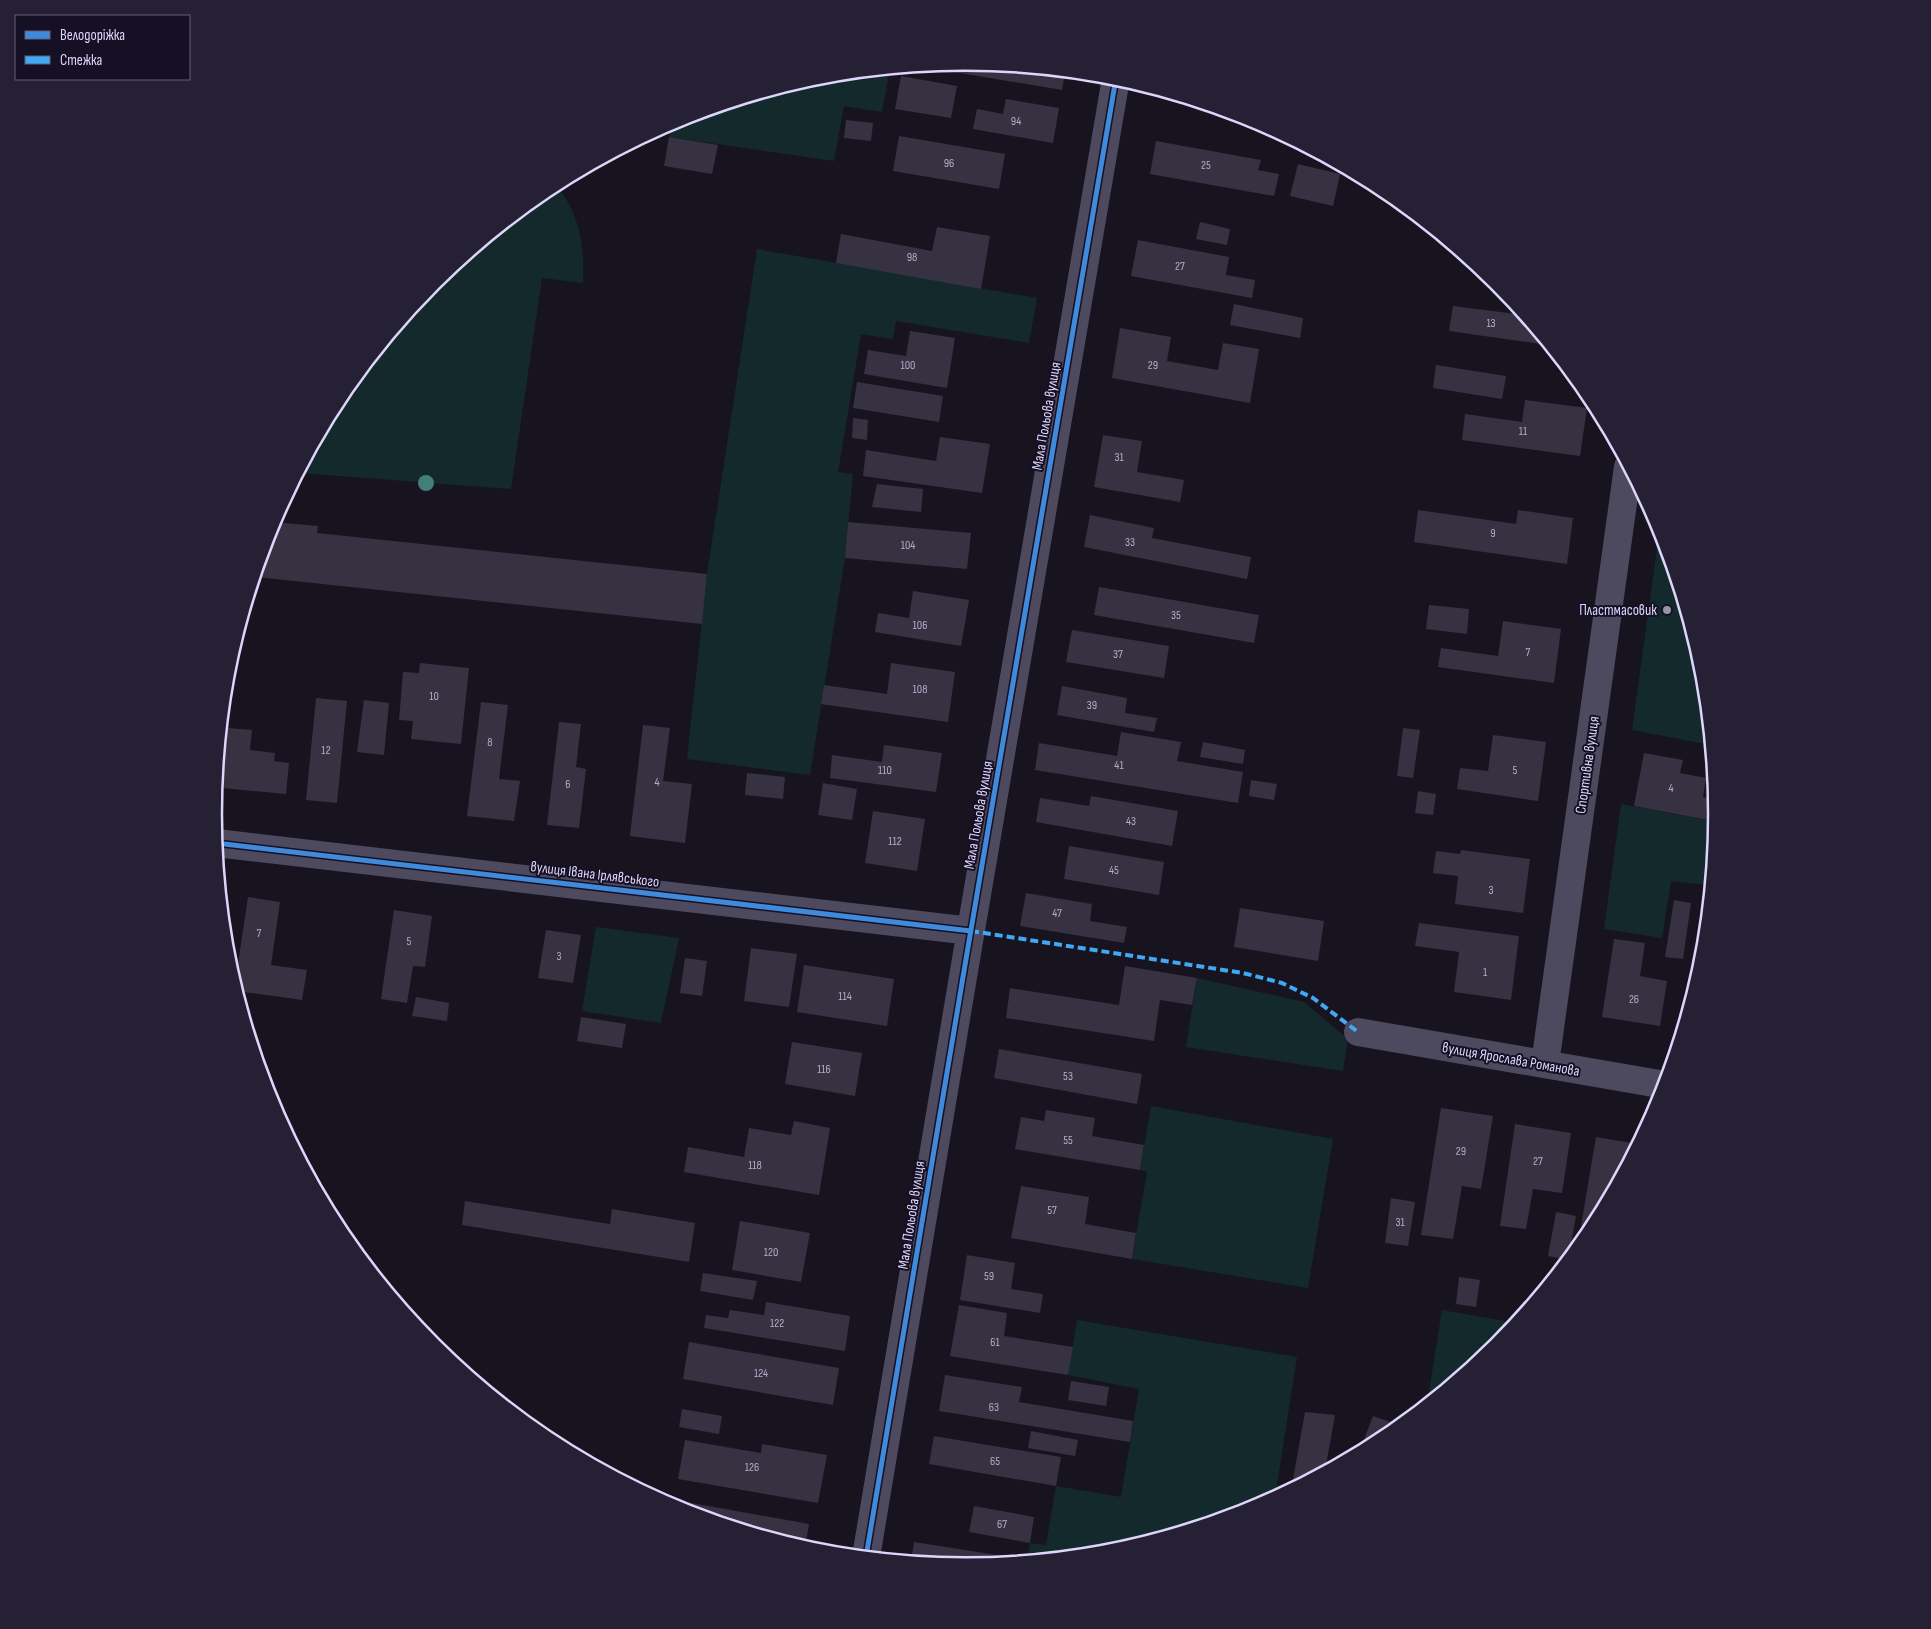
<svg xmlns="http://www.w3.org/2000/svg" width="1931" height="1629" viewBox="0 0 1931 1629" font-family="'Sofia Sans Condensed',sans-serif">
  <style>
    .green { fill: #14292b }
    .building { fill: #363241 }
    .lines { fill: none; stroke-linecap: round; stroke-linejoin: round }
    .minor { stroke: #4d4a5f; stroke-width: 28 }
    .quiet { stroke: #3fa9f5; stroke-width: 4; stroke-dasharray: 8 4; stroke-linecap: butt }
    .cycleway-casing { stroke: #151023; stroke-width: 8 }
    .cycleway { stroke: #408adc; stroke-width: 5 }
    .tree { fill: #447e79 }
    .poi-dot { fill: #9892ae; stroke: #151023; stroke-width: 2 }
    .labels { text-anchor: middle; stroke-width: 4; stroke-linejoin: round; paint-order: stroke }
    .number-label { font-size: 12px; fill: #b3adcc }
    .street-label { font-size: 15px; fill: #ddd6fb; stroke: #151023 }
    .poi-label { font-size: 15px; fill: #ddd6fb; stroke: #151023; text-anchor: end }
    .rim { fill: none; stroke: #ddd6fb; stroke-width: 2.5 }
  </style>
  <rect width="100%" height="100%" fill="#17141f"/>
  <!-- green -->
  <path class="green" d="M890,70L882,112L844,106L834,161L669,137L671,123L678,120L819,77Z
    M555,185C580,211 585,249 583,283L542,278L511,489L300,473L340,396L434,283L548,189Z
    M757,249L1037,298L1029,343L896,321L893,339L861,334L838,472L853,474L845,558L810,775L687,759L707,574Z
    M1660,526L1703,668L1711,745L1632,730Z
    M1621,804L1717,822L1709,905L1702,904L1705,885L1671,881L1662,938L1604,929Z
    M596,927L679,938L661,1023L582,1011Z
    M1197,978L1304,1002L1348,1039L1343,1071L1186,1047Z
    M1151,1106L1333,1139L1308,1288L1132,1259L1147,1172L1140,1170Z
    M1442,1310L1517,1323L1497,1346L1427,1404Z
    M1077,1320L1297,1357L1275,1498L1253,1509L1112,1552L1027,1560L1030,1543L1046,1545L1056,1486L1121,1497L1139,1389L1068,1375Z"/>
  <!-- building -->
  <path class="building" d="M966,63L1065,72L1062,90L954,72L955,64Z
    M901,76L957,86L951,118L895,109Z
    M1006,99L1059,108L1053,143L973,129L977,109L1003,114Z
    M846,120L873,123L871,141L844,138Z
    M899,136L1005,154L999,189L893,171Z
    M669,137L718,145L712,174L664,166Z
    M1156,141L1261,160L1258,170L1279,174L1274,196L1150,174Z
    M1298,164L1340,174L1333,206L1290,196Z
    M1200,222L1230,229L1227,245L1196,239Z
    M937,227L990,236L981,289L836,263L841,234L932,251Z
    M1138,240L1229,257L1226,275L1255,280L1252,298L1131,276Z
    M1234,304L1303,318L1300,338L1230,325Z
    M1453,306L1524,315L1548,345L1449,331Z
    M1120,328L1171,337L1167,361L1218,370L1223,343L1259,349L1250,403L1112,378Z
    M910,331L955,338L947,388L864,374L868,350L906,356Z
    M1436,365L1506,376L1502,399L1433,388Z
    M857,382L943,396L939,422L853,408Z
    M1525,400L1587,408L1580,456L1462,440L1465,414L1522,422Z
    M853,418L868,420L867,440L852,438Z
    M1103,435L1142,441L1137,472L1184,480L1180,502L1094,487Z
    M940,437L990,444L982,493L863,476L866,450L936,461Z
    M877,484L923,489L921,512L872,507Z
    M1418,510L1516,524L1518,510L1573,518L1567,564L1414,542Z
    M1090,515L1154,528L1152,538L1251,557L1247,579L1084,547Z
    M273,522L318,526L317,533L707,574L702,624L256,577Z
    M848,522L971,533L967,569L845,558Z
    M1099,587L1259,615L1254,643L1094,615Z
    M913,591L969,600L961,646L875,632L878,613L909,618Z
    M1429,605L1469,609L1467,634L1426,629Z
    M1503,621L1561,629L1554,683L1438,667L1441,648L1498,656Z
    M1072,630L1169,646L1164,678L1066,662Z
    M420,663L469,668L461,744L411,739L413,721L399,720L403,672L419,673Z
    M891,663L955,672L948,722L821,704L824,685L887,694Z
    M1062,686L1127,698L1125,713L1157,718L1154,732L1057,715Z
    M316,698L347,701L337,803L306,800Z
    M364,700L389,703L384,755L357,752Z
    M481,702L508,705L499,779L520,781L514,821L467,816Z
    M559,722L581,724L576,767L586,769L579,828L547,825Z
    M643,725L670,728L663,781L692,784L685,843L630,836Z
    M228,728L252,730L250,750L275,753L274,761L289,763L286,794L222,788Z
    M1403,728L1420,730L1413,778L1397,776Z
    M1121,732L1181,742L1177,761L1243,772L1238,803L1035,770L1039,743L1117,756Z
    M1493,735L1546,742L1538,801L1457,789L1460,768L1488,771Z
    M1203,742L1245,750L1243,764L1200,757Z
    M884,745L942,753L936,792L830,778L832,755L882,762Z
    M1644,753L1683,760L1680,773L1706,778L1703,797L1716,800L1713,821L1634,806Z
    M747,773L785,777L783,799L745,795Z
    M1251,780L1277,784L1274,800L1249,796Z
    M823,783L857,789L852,820L818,815Z
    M1418,791L1436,794L1433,815L1415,813Z
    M1091,796L1178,811L1172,846L1036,822L1040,798L1089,806Z
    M873,811L925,819L917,871L865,863Z
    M1069,846L1164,862L1159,895L1064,879Z
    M1461,850L1530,859L1523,913L1455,904L1458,876L1433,873L1436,851L1460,854Z
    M1026,893L1092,904L1090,921L1127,927L1124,943L1020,926Z
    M248,897L280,902L271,965L307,970L302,1000L237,991L235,984Z
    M1674,900L1691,903L1683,959L1665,957Z
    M1240,908L1324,921L1318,961L1234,947Z
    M394,910L432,916L425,967L413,966L407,1003L381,999Z
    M1419,923L1519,936L1511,1000L1454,992L1459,952L1415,946Z
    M546,930L581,935L573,983L538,978Z
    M1614,939L1645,943L1640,976L1667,981L1660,1026L1602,1017Z
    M751,948L797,954L789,1007L744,1001Z
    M685,958L707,961L702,996L680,993Z
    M1693,958L1703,960V961L1683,1028Z
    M804,965L894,979L887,1026L797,1012Z
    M1125,966L1197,978L1192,1005L1160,1000L1154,1041L1006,1018L1010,988L1119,1005Z
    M416,997L449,1003L447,1021L412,1016Z
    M581,1017L626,1024L622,1048L577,1041Z
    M792,1042L862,1053L855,1096L785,1084Z
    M999,1049L1142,1074L1137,1104L994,1078Z
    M1441,1108L1493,1116L1481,1189L1462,1186L1453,1239L1421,1235Z
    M1046,1110L1095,1118L1092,1136L1144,1145L1140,1170L1015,1149L1021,1117L1044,1121Z
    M794,1121L830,1128L819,1195L684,1172L688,1147L744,1157L749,1128L791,1135Z
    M1515,1124L1571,1133L1562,1193L1533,1189L1526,1229L1500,1226Z
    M1596,1137L1638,1144L1593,1227L1581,1226Z
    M1021,1186L1089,1197L1085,1224L1136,1233L1132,1259L1011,1238Z
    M1391,1198L1415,1202L1408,1246L1385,1243Z
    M465,1201L610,1224L612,1209L695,1223L689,1262L462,1225Z
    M1556,1212L1576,1216L1568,1260L1548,1256Z
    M740,1221L810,1233L801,1282L732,1270Z
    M967,1255L1015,1263L1011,1289L1043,1294L1040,1313L960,1300Z
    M703,1273L757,1281L753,1300L700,1291Z
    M1459,1277L1480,1280L1476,1307L1456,1304Z
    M766,1302L850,1316L845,1351L704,1328L706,1315L728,1318L730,1310L764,1315Z
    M959,1305L1007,1313L1004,1336L1073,1347L1068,1375L950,1356Z
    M689,1342L839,1368L833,1405L683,1379Z
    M945,1375L1022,1387L1019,1402L1133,1421L1130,1442L939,1411Z
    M1071,1381L1109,1387L1106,1406L1068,1400Z
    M682,1409L722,1416L719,1434L679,1427Z
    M1305,1412L1335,1415L1325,1471L1297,1486L1292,1485Z
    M1373,1416L1399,1425L1383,1440L1372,1446L1363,1442Z
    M1031,1431L1078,1440L1075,1456L1028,1448Z
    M934,1436L1061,1457L1056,1486L929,1464Z
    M685,1440L761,1453L762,1444L827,1455L818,1503L678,1479Z
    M653,1496L809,1524L805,1548L677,1509Z
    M974,1506L1034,1517L1030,1543L969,1532Z
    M914,1542L1023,1559V1561L965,1566L911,1561Z"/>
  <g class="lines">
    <!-- minor -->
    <path class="minor" d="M216,843L971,931
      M1358,1032L1665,1085
      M1545,1064L1628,467
      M866,1557L965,965L1116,78"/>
    <!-- quiet -->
    <path class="quiet" d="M971,931L1243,973L1282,983L1313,998L1358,1032"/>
    <!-- cycleway casing -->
    <g class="cycleway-casing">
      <path id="cycleway" d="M216,843L971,931
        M866,1557L965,965L1116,78"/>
    </g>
    <!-- cycleway -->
    <use href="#cycleway" class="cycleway"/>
  </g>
  <!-- trees -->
  <circle class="tree" cx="426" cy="483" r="8"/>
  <!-- markers -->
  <circle class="poi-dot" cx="1667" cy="610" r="5"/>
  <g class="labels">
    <!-- number labels -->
    <g class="number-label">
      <text x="1016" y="125">94</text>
      <text x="949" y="167">96</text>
      <text x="1206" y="169">25</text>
      <text x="912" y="261">98</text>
      <text x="1180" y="270">27</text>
      <text x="1491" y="327">13</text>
      <text x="908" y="369">100</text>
      <text x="1153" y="369">29</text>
      <text x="1523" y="435">11</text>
      <text x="1119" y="461">31</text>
      <text x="1493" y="537">9</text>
      <text x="1130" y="546">33</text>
      <text x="908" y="549">104</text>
      <text x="1176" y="619">35</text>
      <text x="920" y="629">106</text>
      <text x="1528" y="656">7</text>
      <text x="1118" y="658">37</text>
      <text x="920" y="693">108</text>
      <text x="434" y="700">10</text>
      <text x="1092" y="709">39</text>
      <text x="490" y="746">8</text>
      <text x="326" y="754">12</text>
      <text x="1119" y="769">41</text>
      <text x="885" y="774">110</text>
      <text x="1515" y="774">5</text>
      <text x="657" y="786">4</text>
      <text x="568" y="788">6</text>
      <text x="1671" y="792">4</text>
      <text x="1131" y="825">43</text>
      <text x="895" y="845">112</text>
      <text x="1114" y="874">45</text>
      <text x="1491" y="894">3</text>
      <text x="1057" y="917">47</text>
      <text x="259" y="937">7</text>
      <text x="409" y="945">5</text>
      <text x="559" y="960">3</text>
      <text x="1485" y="976">1</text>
      <text x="845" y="1000">114</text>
      <text x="1634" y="1003">26</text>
      <text x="824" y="1073">116</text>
      <text x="1068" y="1080">53</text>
      <text x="1068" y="1144">55</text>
      <text x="1461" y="1155">29</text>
      <text x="1538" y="1165">27</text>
      <text x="755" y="1169">118</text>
      <text x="1052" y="1214">57</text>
      <text x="1400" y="1226">31</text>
      <text x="771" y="1256">120</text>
      <text x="989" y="1280">59</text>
      <text x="777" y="1327">122</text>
      <text x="995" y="1346">61</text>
      <text x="761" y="1377">124</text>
      <text x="994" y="1411">63</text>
      <text x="995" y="1465">65</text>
      <text x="752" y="1471">126</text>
      <text x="1002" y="1528">67</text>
    </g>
    <!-- street labels -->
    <g class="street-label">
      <text transform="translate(1046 416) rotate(-80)" y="5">Мала Польова вулиця</text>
      <text transform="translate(1587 765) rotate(-82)" y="5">Спортивна вулиця</text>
      <text transform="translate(978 815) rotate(-80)" y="5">Мала Польова вулиця</text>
      <text transform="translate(595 874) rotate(7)" y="5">вулиця Івана Ірлявського</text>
      <text transform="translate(1511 1059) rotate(10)" y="5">вулиця Ярослава Романова</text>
      <text transform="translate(911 1215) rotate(-81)" y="5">Мала Польова вулиця</text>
    </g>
    <!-- poi labels -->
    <g class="poi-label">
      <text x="1657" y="615">Пластмасовик</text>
    </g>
  </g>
  <!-- crop -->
  <path d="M0 0H1931V1629H0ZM222 814a743 743 0 1 1 1486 0a743 743 0 1 1-1486 0Z" fill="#252034" fill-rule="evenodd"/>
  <path class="rim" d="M222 814a743 743 0 1 1 1486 0a743 743 0 1 1-1486 0Z"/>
  <!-- legend -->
  <rect x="15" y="15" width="175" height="65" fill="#151023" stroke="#655f79"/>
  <rect x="25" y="31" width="25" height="8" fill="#408adc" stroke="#655f79"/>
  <text x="60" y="40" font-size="15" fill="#ddd6fb">Велодоріжка</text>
  <rect x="25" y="56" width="25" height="8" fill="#3fa9f5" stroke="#655f79"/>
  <text x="60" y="65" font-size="15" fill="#ddd6fb">Стежка</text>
</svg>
